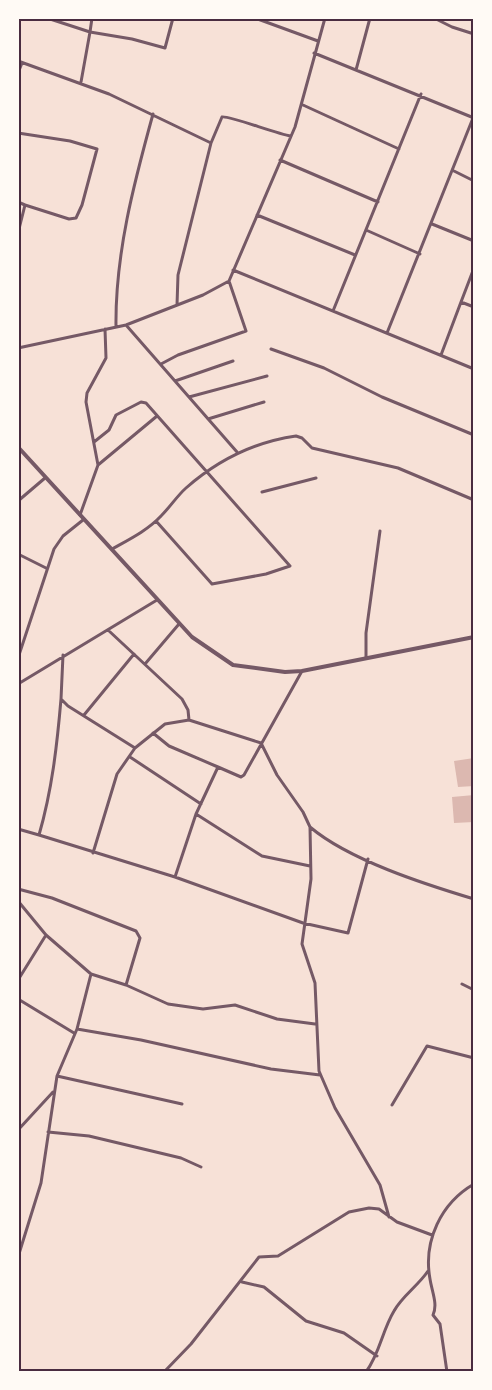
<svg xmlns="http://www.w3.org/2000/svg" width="492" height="1390" viewBox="0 0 492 1390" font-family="'Titillium Web',sans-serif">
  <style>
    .water { fill: #dcb8b0 }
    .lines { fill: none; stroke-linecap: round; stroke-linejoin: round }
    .minor { stroke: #755966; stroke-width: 3 }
    .tertiary { stroke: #755966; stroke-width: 4 }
    .neatline { fill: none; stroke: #4a2c40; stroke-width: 2 }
  </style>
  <rect width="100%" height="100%" fill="#f7e1d7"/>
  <!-- water -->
  <path class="water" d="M474,758V786L458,787L454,761Z
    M474,795V822L454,823L452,797Z"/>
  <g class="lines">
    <!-- minor -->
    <path class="minor" d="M47,18L90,32L81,82
      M92,18L90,32L132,39L165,48L173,18
      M255,18L318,41
      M434,18L452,27L474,34
      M314,53L474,118
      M18,61L109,94L211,143
      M356,70L370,18
      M18,73L22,63
      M303,105L399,149
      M18,133L70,141L97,149L82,205L76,218L69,219L25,205
      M280,160L378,202
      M454,171L474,181
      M18,202L25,205L18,233
      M257,215L355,255
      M432,224L474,241
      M366,230L420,254
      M233,270L474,369
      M461,302L474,268
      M177,305L178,275L211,143L222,117C228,115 277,134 291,136
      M333,311L421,94
      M126,325L237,452
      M116,327C115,254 134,183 153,114
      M387,333L473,118
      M18,348L126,325L203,295L229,281L295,127L325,18
      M271,349L324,368L382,397L474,435
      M441,355L461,302L474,307
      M161,364L178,355L246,331L229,281
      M175,381L233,361
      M189,397L267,376
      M208,419L264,402
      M94,442L109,430L116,415L141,402L146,403L290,566L266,574L212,584L156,521
      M98,465L157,416
      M262,492L316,478
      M18,501L45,478
      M80,515L98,465L86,402L87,393L106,358L105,329
      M112,549C130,539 148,530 161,516C170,507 177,496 186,488C218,460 254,442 296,436L302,438L312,448L398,468L474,500
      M18,554L46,568
      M108,630L182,699L188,710L189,720
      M63,655L61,699L68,706L135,748L165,724L189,720L261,743L277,775L303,812L310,827L311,879L302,944L315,983L319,1071L335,1108L380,1185L389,1217
      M18,658L54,549L63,536L83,520
      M366,658V633L380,531
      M145,664L179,624
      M18,684L157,600
      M84,715L134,654
      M153,733L169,746L218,767
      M130,757L201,804
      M196,814L262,856L310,866
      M310,827C349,860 424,884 474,899
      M18,829L39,835C52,790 57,746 61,699
      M39,835L175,877L196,814L218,767L241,777L244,775L302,671
      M93,853L117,774L135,748
      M175,877L303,923L348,933L368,859
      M18,889L52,898L136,931L140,938L126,985
      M18,901L46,935L91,974L126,985L168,1004L203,1009L235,1005L277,1019L315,1024
      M18,980L46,935
      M462,984L474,990
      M18,999L74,1033
      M77,1029L141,1040L271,1069L320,1075
      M57,1076L182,1104
      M392,1105L427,1046L474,1058
      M18,1130L53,1092
      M48,1132L89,1136L181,1158L201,1167
      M18,1257L41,1183L57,1076L77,1029L91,974
      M242,1282L264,1287L306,1321L344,1333L377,1356
      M164,1372L191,1344L259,1257L278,1256L349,1212L369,1208L379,1209L397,1222L432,1235
      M366,1372C380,1353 382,1331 394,1311C402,1296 418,1286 428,1271
      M447,1372L440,1324L433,1315C438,1304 432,1292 430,1279C423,1241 441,1203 474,1184"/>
    <!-- tertiary -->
    <path class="tertiary" d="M18,447L192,637L233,665L285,672L302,671L474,637"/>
  </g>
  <!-- border -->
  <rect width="492" height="1390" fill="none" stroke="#fffaf5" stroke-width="39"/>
  <rect x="20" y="20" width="452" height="1350" class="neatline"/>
</svg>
